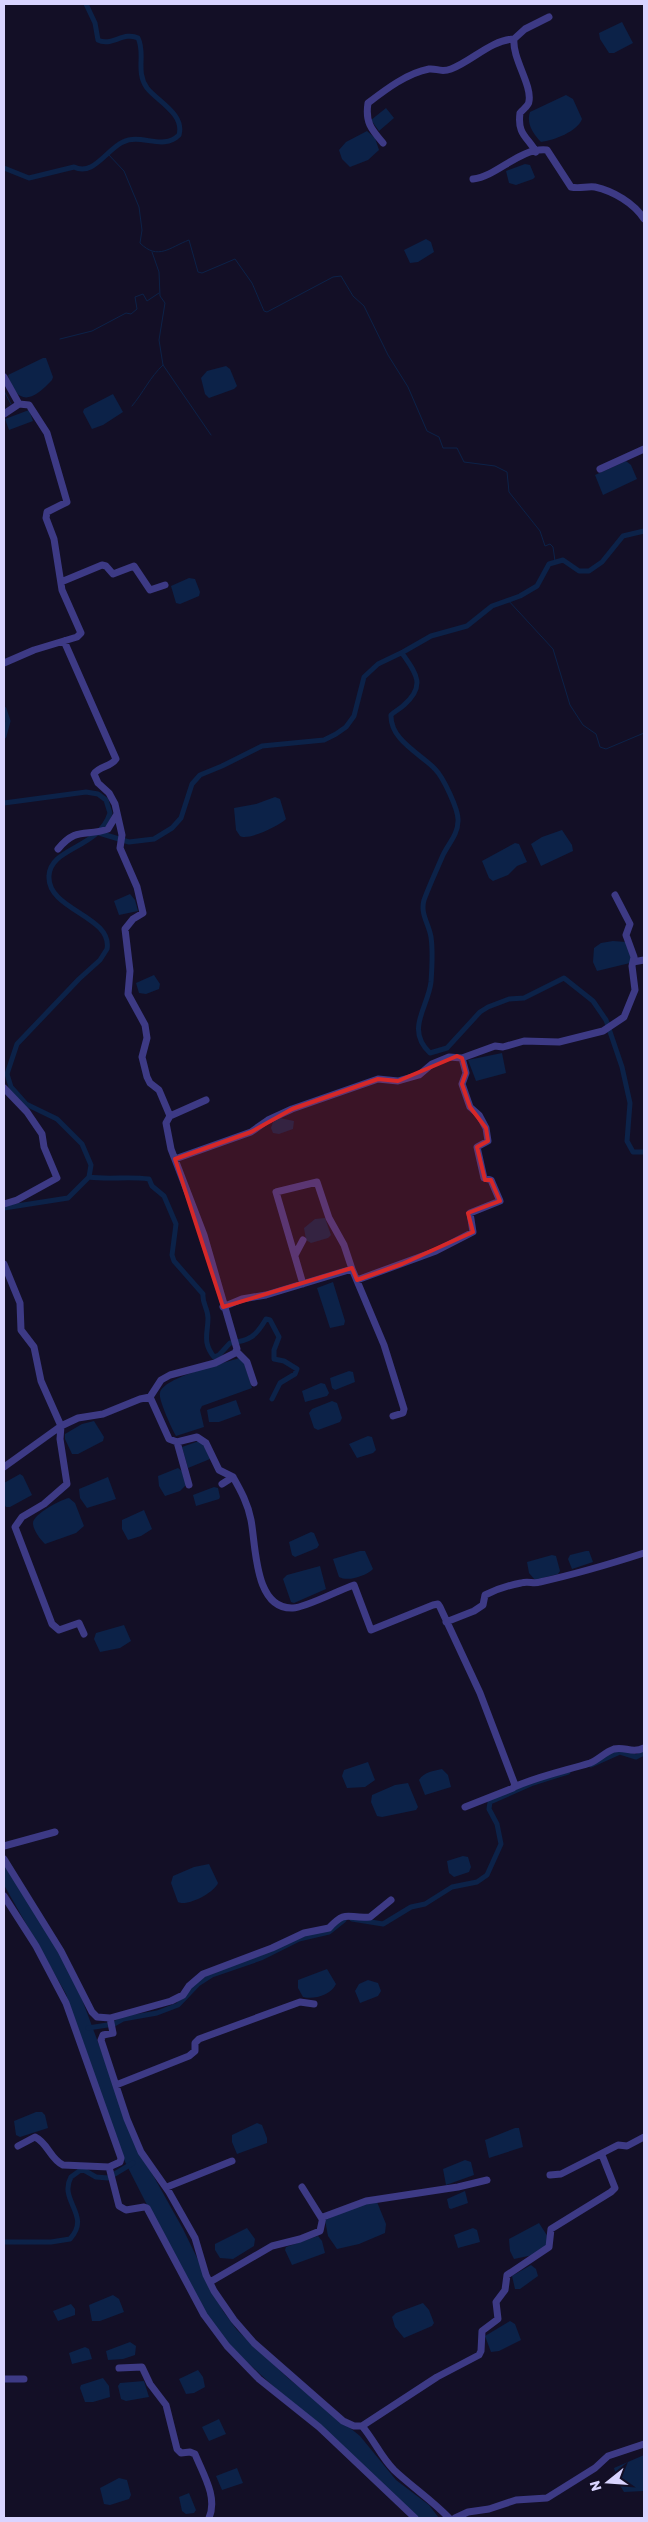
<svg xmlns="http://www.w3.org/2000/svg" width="648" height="2522" viewBox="0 0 648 2522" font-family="Rubik,sans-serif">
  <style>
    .water { fill: #0c2248 }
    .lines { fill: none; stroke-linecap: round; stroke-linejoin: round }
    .stream { stroke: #0c2248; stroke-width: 1 }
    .canal { stroke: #0c2248; stroke-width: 5 }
    .minor { stroke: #3d3a85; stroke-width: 7 }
    .marked { fill: #d62828; fill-opacity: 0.2; stroke: #d62828; stroke-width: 4; stroke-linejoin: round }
  </style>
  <rect width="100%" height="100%" fill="#130f26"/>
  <!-- water -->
  <path class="water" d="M622,22L633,43L614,53H609L600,39L599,33Z
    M566,95L573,99L582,119C577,132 554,140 541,142C533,134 526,123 530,112Z
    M386,108L394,118L379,131L371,120Z
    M367,131L375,138L379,150L368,160L350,167L342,159L339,150L346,142Z
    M525,164L530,165L535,177L533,179L516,185L509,183L506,171Z
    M426,239L431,242L434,252L418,262L410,263L404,250Z
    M43,358H46L53,377L52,380C32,402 17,406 8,375Z
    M226,366L230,369L237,386L234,389L209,398L205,394L201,378L207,371Z
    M113,394L123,412L103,425L92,429L83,412L84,409Z
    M29,410L33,421L9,430L5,419Z
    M626,461L631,465L637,479L603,495L595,475Z
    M189,578L195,579L200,592L199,596L180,604L176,603L171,586Z
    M275,797L280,799L286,819C279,826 248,841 240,836L236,830L234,808L256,804Z
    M562,830L572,845L573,851L541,866L531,844L542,837Z
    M515,843L519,844L527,862L517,866L508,875L493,881L489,878L482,861Z
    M130,894L135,900L138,911L119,915L114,901Z
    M613,941L626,942L632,959L630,963L597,971L593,962L594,948L601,943Z
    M154,975L160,984L159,989L146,994L139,993L136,983Z
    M502,1053L506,1073L476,1081L468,1060Z
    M280,1118L294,1121L293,1129L279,1134L273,1133L271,1128L273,1122Z
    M325,1218L331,1235L328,1238L311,1243L306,1240L304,1228L315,1219Z
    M333,1282L345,1321L344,1325L330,1328L317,1288Z
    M239,1358L243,1359L252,1388L202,1406L200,1410L204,1427L176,1436C172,1429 158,1399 160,1393C163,1377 223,1364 239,1358Z
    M349,1371L353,1372L355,1382L335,1390L332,1388L330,1378Z
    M321,1383L325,1384L329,1393L327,1396L305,1402L302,1391Z
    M236,1400L241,1414L219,1422H209L207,1410Z
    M332,1401L337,1403L342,1418L340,1422L318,1430L314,1428L309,1413L312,1409Z
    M94,1421L104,1437L103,1441L78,1454H72L65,1439V1434L82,1424Z
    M368,1436L372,1437L376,1450L373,1453L357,1458L349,1444Z
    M199,1441L203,1443L210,1459L188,1468L182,1447Z
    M178,1468L182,1471L186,1485L180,1491L165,1496L159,1486L158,1476Z
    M20,1474L23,1476L32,1495L10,1507H6L4,1504V1483Z
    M108,1477L116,1499L87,1508L80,1498L79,1489Z
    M214,1487L218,1488L220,1497L219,1499L196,1506L193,1495Z
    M69,1498L75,1503L84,1526L76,1533L45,1544C40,1539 33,1530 33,1523C33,1514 62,1499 69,1498Z
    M144,1510L152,1529L141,1536L128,1540L122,1529V1520Z
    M311,1532L314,1533L319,1545L317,1548L295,1557L292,1555L289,1542Z
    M360,1551H365L373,1569C366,1576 348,1582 339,1577L333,1559Z
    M586,1551H589L593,1562L572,1569L568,1559L570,1555Z
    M552,1555L556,1556L560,1571L558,1574L535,1580L529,1573L527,1562Z
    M320,1566L326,1589L294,1603L291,1602L283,1579L287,1575Z
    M124,1625L131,1641L120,1648L100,1652L94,1639L96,1633Z
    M368,1762L375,1780L365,1787L347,1788L342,1776L344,1770Z
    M442,1769L448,1775L451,1787L425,1795L419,1780C424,1772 433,1771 442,1769Z
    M408,1783L418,1807L416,1810L382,1817L377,1816L371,1802L372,1795L395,1785Z
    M463,1856L468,1857L471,1867L469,1872L454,1877L449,1873L447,1861Z
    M4,1864L54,1943L76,1983L118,2096L149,2168L183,2229L223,2311L237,2330L288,2378L360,2436L396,2480L429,2505L439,2518H417L223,2340L196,2301L120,2152L66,1994L4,1885Z
    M209,1864L218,1883C214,1893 187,1907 178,1902L171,1883L173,1876L194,1867Z
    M327,1969L336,1984C331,1995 314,2000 303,1997L298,1988V1980Z
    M368,1980L378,1983L381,1991L378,1996L360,2003L355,1991L359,1984Z
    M36,2112H42L45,2115L48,2128L20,2137L16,2135L14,2121Z
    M257,2123L262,2125L267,2138V2143L237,2154L232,2142V2135Z
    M515,2128H519L523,2147L489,2158L485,2140Z
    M465,2160L471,2162L474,2175L446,2185L443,2169Z
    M465,2191L468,2203L451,2209L449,2208L447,2199Z
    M377,2202L386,2224L385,2233L359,2244L337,2249L328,2236L325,2220L356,2206Z
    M539,2223L548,2237V2245L533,2255L514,2259L510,2251L509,2239Z
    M247,2228L255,2239L254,2246L233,2259L220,2258L215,2250V2244Z
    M473,2228L477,2230L480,2242L458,2248L454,2235Z
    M318,2236L322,2241L325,2253L292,2265L285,2250L286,2247Z
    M531,2265L536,2269L538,2276L520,2289H515L512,2276Z
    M113,2295L119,2299L124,2312L100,2321H92L89,2305Z
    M423,2303L429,2310L434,2323L432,2326L404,2338L395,2327L392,2317L396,2313Z
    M71,2304L75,2309V2315L58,2321L53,2311Z
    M510,2321L515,2324L521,2340L499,2351L491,2352L485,2336Z
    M130,2342L136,2346L135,2355L123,2359L108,2360L106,2351Z
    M85,2347L89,2349L92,2359L72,2364L69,2353Z
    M198,2370L203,2377L205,2387L194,2393L186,2394L179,2379Z
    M103,2378L109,2386L110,2397L93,2402H85L80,2388L81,2385Z
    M144,2381L149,2397L126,2401L121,2399L118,2386L120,2383Z
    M219,2419L226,2434L209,2441L202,2427Z
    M644,2455V2491L624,2492L618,2482L614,2468Z
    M237,2468L243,2483L222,2490L216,2476Z
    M119,2478L127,2480L131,2495L129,2499L110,2505L104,2504L100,2488Z
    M189,2493L196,2510L194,2513L186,2514L182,2511L179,2497Z"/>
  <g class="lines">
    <!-- stream -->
    <path class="stream" d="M108,154L124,171L139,207L142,230L140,243C158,261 170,247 189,240L198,272L202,273L235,259L252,283L264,311L267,312L333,277L341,276L353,296L364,306L388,355L408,387L427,431L439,437L443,448H457L464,462L495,466L507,472L509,492L540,531L545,546L550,544L553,547L555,561
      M152,252L159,272L160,296L165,303L159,340L163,365L211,435
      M60,339L92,331L126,313L131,314L137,309L135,297L143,294L147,301L159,293
      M4,391L11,404
      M132,406C143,393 150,377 163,365
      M507,599L553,649L570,705L583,725L596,734L600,747L606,749L644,733"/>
    <!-- canal -->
    <path class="canal" d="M4,168L29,178L74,167C93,177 107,149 123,142C141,133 163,151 179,135C185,114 157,101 147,88C135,71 146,54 138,38C124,31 111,47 98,40L95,23L86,4
      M402,653C415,672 427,685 404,705C400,709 395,711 391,715C390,740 421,754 435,769C443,777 459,810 458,821C458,834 449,843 443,855C437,869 429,886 424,900C420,914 429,924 431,937C433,951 432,968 431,982C428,1008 405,1029 430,1053L447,1048L480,1012L488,1007L509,999L524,998L564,978L593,1001L606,1020L622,1067L630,1103L627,1141L633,1152H644
      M4,709L8,721L4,736
      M4,803L86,792L98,794L106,800L110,813C99,849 50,847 49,876C47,910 113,916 107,949L100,960L79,979L17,1044L7,1074L11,1087L26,1104L57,1119L82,1144L91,1165L89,1177L68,1198L4,1208
      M99,833L129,842L154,839L172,828L181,818L192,784L200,775L222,766L262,746L324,740L336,734L346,727L354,716L364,677L378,664L403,652L431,636L467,626L492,606L520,596L537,586L549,564L563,560L579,571H589L602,562L623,536L644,531
      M89,1177C110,1180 128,1176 149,1179L152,1186L164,1196L176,1224L172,1255L174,1261L203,1294C202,1304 208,1308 208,1318C208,1333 202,1342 214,1357L219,1355L230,1343C250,1341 256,1336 266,1319L270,1320L279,1337L274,1350V1359L284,1361L297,1369L295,1374L280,1383L272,1399
      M591,1765L620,1752L636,1757L644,1753
      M352,1919L383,1924L411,1907L425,1904L452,1887L477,1882L487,1875L501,1844L497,1824L489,1809L490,1802L533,1783L568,1772
      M88,2028L114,2024L123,2019L157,2013L178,2005L198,1984L212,1975L261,1958L299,1939L329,1932L344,1920
      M4,2242H51L70,2239C92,2215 58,2201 71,2177L82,2169L96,2177L108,2178L133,2163"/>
    <!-- minor -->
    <path class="minor" d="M383,143C371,129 365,122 368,103C385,90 407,73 429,69C437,68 440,73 451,69C472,61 491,40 514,39
      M536,152C528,137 517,135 520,113C523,109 529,106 529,101C532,85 512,58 514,39L525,29L549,17
      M473,179C498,176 520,147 547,150L571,187C579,189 587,186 595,187C613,191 634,203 644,219
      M4,377L19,404
      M4,414L19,404L29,405L47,433L67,502L47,512L46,518L54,539L62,590L81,633L77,637L34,650L4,663
      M600,469L644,449
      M61,582L102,565L106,566L113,574L134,566L150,590L165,585
      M64,641L116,759C111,767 99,766 94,774L98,783L109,793L115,804L122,835L120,848L137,887L143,913L133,919L125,929L130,971L128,994L145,1025L147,1038L142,1057L147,1077L150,1083L159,1090L170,1116L206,1100
      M58,849C77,826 86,837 108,829L117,814
      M633,962L644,960
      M4,1088L27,1112L42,1134L44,1147L57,1178L17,1200L4,1204
      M175,1159L251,1132L268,1120L292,1109L378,1079L398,1081L419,1075L432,1064L449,1057L462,1058L495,1046L503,1047L524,1041L559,1042L603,1031L624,1017L635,990L632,966L634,957L626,935L630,924L615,895
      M295,1255L303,1240
      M4,1264L20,1303L21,1330L34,1347L41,1381L61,1426L60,1439L67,1484L44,1504L22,1517L15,1527L52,1624L59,1630L79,1623L84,1634
      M357,1280L436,1251L473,1232L470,1213L500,1201L491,1180L484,1178L477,1147L488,1141L486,1128L479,1115L470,1107L462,1084L466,1073L462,1058
      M303,1284L276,1192L317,1182L329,1218L344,1245L352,1269
      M223,1307L242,1299L266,1295L352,1269L384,1345L404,1409L403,1413L393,1416
      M236,1351L247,1362L254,1383
      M150,1397L169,1439L177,1442L197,1437L206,1443L219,1470L233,1477L222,1484
      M177,1442L189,1485
      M4,1467L61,1426L78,1418L103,1414L140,1399L150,1397L161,1380L170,1375L215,1363L235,1353L237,1349L204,1235L171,1149L166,1123L170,1116
      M233,1477C241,1491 248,1504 251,1520C256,1545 254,1610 293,1608C305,1608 339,1590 354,1585L371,1630L433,1605L438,1604L440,1607L480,1693L515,1785L513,1788L465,1807
      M446,1622L474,1611L483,1605L485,1595C495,1590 510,1585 521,1583C528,1581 534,1584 540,1582C576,1574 610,1564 644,1553
      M514,1787C539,1776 564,1771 590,1763C598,1760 605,1752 614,1749C625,1746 631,1754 644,1748
      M4,1846L55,1832
      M4,1859L61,1951L92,2012L97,2017L110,2018L113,2033L103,2035L101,2040L127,2119L141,2152L169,2192L195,2238L206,2275L214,2291L234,2320L254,2343L343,2421L354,2426H362C374,2440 381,2457 394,2470C412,2487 432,2500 449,2518
      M4,1896L36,1946L66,2003L121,2158L120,2162L109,2167L119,2206L126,2210L144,2207L147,2208L204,2315L227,2346L259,2379L319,2427L415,2518
      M110,2018L171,2001L183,1995L189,1986L203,1974L272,1948L304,1933L329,1928C347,1909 347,1919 370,1917L391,1900
      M116,2085L189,2056L195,2051V2043L199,2039L300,2002L314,2004
      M18,2146L35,2137C48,2143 50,2159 63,2165L109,2167
      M550,2175L561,2174L618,2145L627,2146L644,2137
      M167,2187L232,2161
      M302,2187L322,2219
      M210,2282L272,2246L300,2239L320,2231L323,2217L366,2201L458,2187L487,2180
      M119,2368L142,2367L150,2384L166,2405L177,2449L181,2453L190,2452L195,2454C203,2474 218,2497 209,2518
      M4,2379H24
      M362,2426L437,2377L479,2355L481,2351L482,2331L498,2319L496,2302L505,2290L507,2275L549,2247L551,2229L611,2192L615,2188L602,2155
      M455,2518L468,2512L489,2509L516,2500L547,2498L595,2468L608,2456L644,2444"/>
  </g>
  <!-- marked area -->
  <path class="marked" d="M457,1056L462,1058L466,1073L462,1084L470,1107L486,1128L488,1141L477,1147L485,1180H491L500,1201L468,1213L473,1232L402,1264L357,1280L352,1268L223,1307L175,1159L251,1132L292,1109L378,1079L398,1081Z"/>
  <!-- border -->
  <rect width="648" height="2522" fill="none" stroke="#d9d4ff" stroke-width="10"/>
  <!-- north arrow -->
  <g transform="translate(608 2482) rotate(253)" stroke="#130f26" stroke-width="4" paint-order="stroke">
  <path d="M0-4L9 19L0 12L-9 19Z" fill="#d9d4ff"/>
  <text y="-8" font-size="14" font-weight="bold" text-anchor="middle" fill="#d9d4ff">N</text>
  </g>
</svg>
